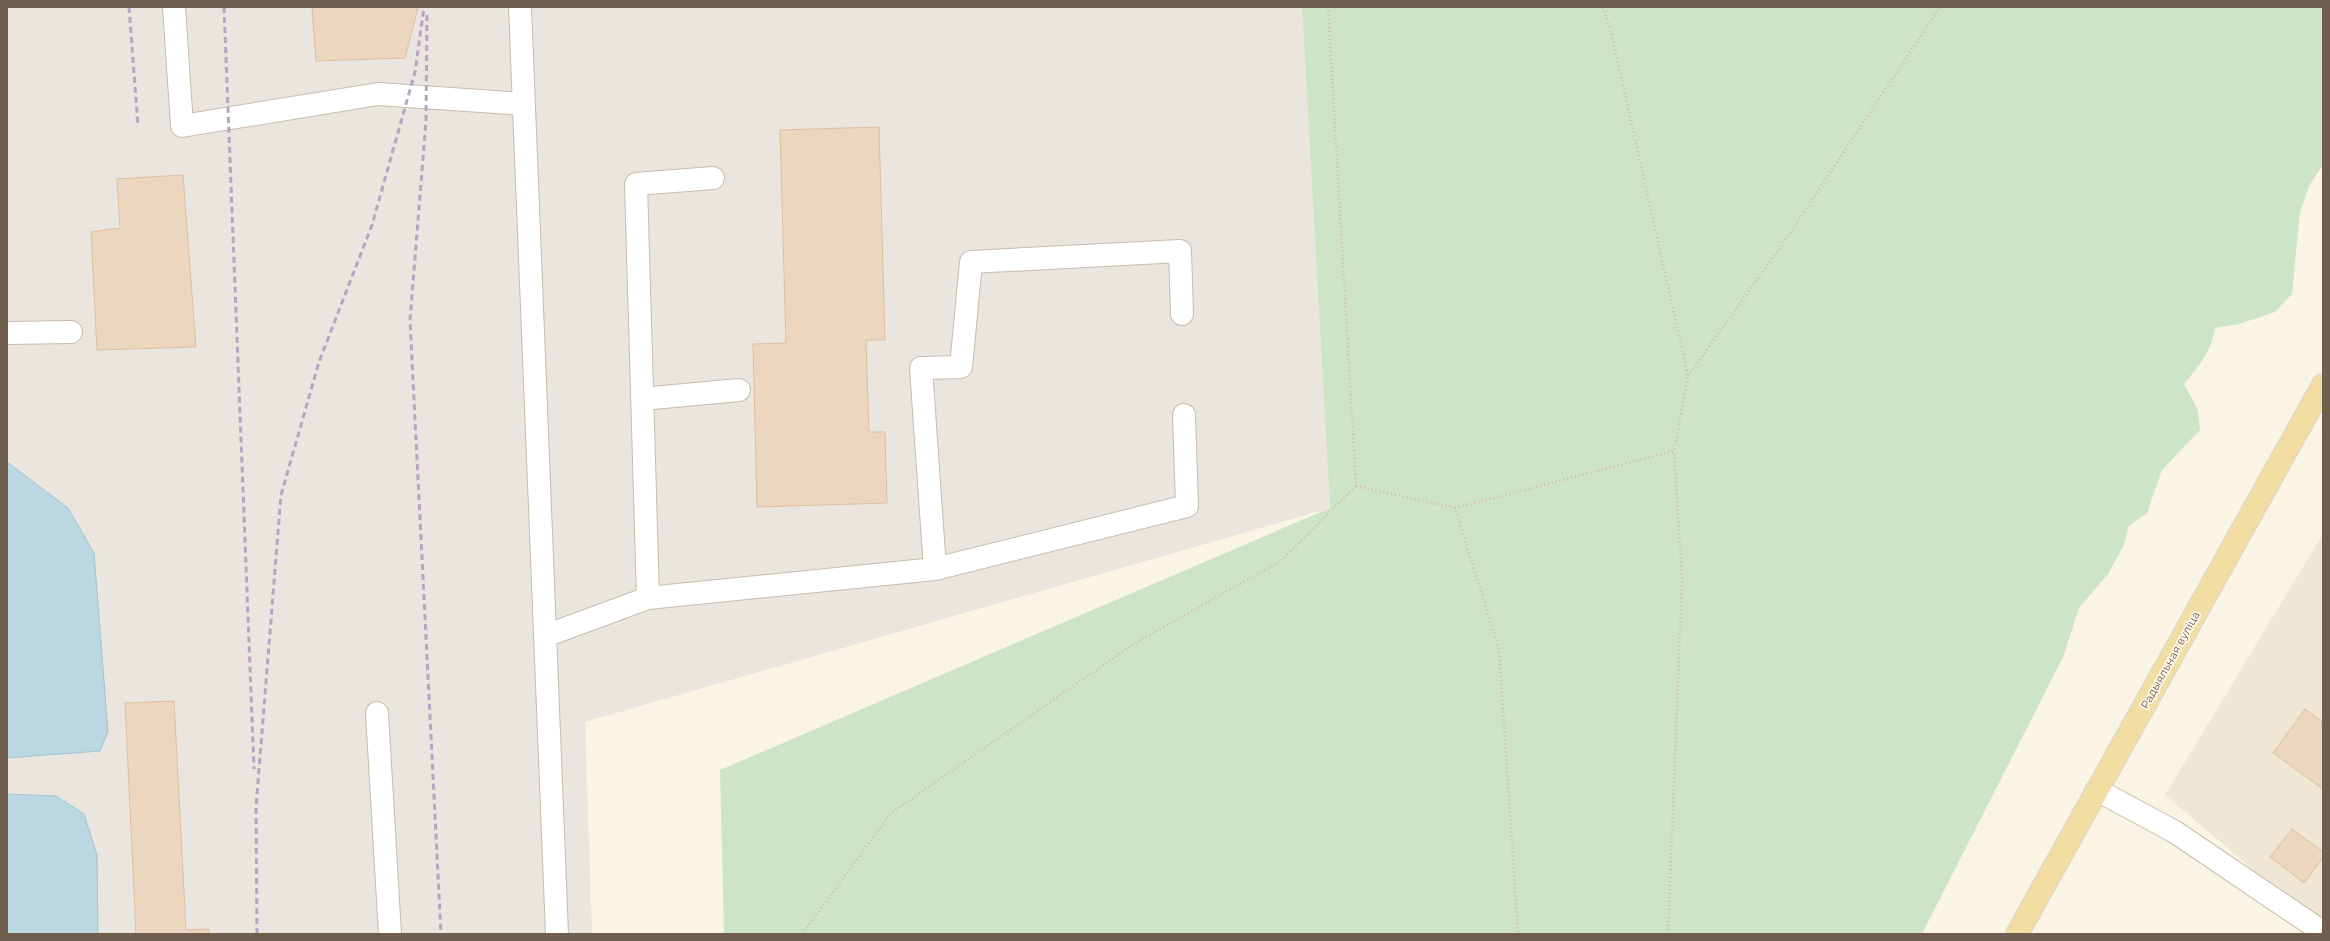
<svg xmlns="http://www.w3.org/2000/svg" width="2330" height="941" viewBox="0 0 2330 941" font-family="Montserrat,sans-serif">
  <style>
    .residential { fill: #f0e6d4 }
    .industrial { fill: #eae5de }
    .green { fill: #cee5c5 }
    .water { fill: #bbd7e1; stroke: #a2c5d2 }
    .building { fill: #ecd6bf; stroke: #ddbfa1 }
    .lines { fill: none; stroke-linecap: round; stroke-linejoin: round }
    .minor-casing { stroke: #c9bcac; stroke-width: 24 }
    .major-casing { stroke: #dad5d1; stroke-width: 24 }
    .path { stroke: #d1baa2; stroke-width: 2.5; stroke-dasharray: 1 3; stroke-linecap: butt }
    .minor { stroke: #fff; stroke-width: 22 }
    .major { stroke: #f2dea3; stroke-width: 22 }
    .rail { stroke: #b7a4c2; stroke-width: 3; stroke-dasharray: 6 4; stroke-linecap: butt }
    .labels { text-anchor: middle; stroke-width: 3.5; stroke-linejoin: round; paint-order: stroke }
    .street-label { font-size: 11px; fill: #6f5d4d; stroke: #fdf8ea }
  </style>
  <rect width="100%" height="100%" fill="#faf4e4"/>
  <!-- residential -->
  <path class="residential" d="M2323,534V934H2303L2312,927L2278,891L2165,795Z"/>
  <!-- industrial -->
  <path class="industrial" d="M7,7H1302L1330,508L585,722L592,934H7Z"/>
  <!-- green -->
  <path class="green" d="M1302,7H2323V165L2310,184L2300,212L2292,294L2275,312L2239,324L2215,328C2211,352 2199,366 2184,384L2198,410L2200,430L2162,470L2147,513L2129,526L2123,547L2108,574L2079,608L2063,657L1922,934H724L720,770L1330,508Z"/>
  <!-- water -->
  <path class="water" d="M7,462L68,508L94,553L108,732L100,751L7,758Z
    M7,794L56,796L84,814L97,855L98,934H7Z"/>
  <!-- building -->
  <path class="building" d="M312,7H418L405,58L316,61Z
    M879,127L885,340H866L869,432H885L887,503L757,507L753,344L786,343L780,130Z
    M183,175L196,347L97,350L91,232L120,228L117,179Z
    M174,701L186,930L209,929V934H136L125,703Z
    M2305,709L2323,722V789L2273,753Z
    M2292,829L2323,852V858L2304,883L2270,857Z"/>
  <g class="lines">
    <!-- minor casing -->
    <g class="minor-casing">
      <path id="minor" d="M174,7L182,126L378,94L524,104
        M520,7L557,934
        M713,178L636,184L648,598L935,569L921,368L961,367L971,262L1180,251L1182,314
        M7,333L71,332
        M642,399L739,390
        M935,569L1187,506L1184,415
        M545,636L648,598
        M377,713L390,934
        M2097,790L2175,832L2314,926"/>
    </g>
    <!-- major casing -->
    <g class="major-casing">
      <path id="major" d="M2017,934L2323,385"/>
    </g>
    <!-- path -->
    <path class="path" d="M1688,376L1784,242L1940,7
      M1356,486L1455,508L1499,649L1518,934
      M1455,508L1674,451L1688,376L1612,36L1603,7
      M802,934L891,813L1135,643L1281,561L1356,486L1328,7
      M1668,934L1682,579L1674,451"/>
    <!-- minor -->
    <use href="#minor" class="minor"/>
    <!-- major -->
    <use href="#major" class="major"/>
    <!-- rail -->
    <path class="rail" d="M129,7L138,126
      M224,7L254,769
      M427,15L426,121L410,320L441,934
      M257,934L256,807L281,495L319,362L372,225L415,72L424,7"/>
  </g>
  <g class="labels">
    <!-- street labels -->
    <g class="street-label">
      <text transform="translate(2170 660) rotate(-61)" y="4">Радыяльная вуліца</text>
    </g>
  </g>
  <!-- border -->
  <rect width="2330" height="941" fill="none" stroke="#6f5d4d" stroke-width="16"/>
</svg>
